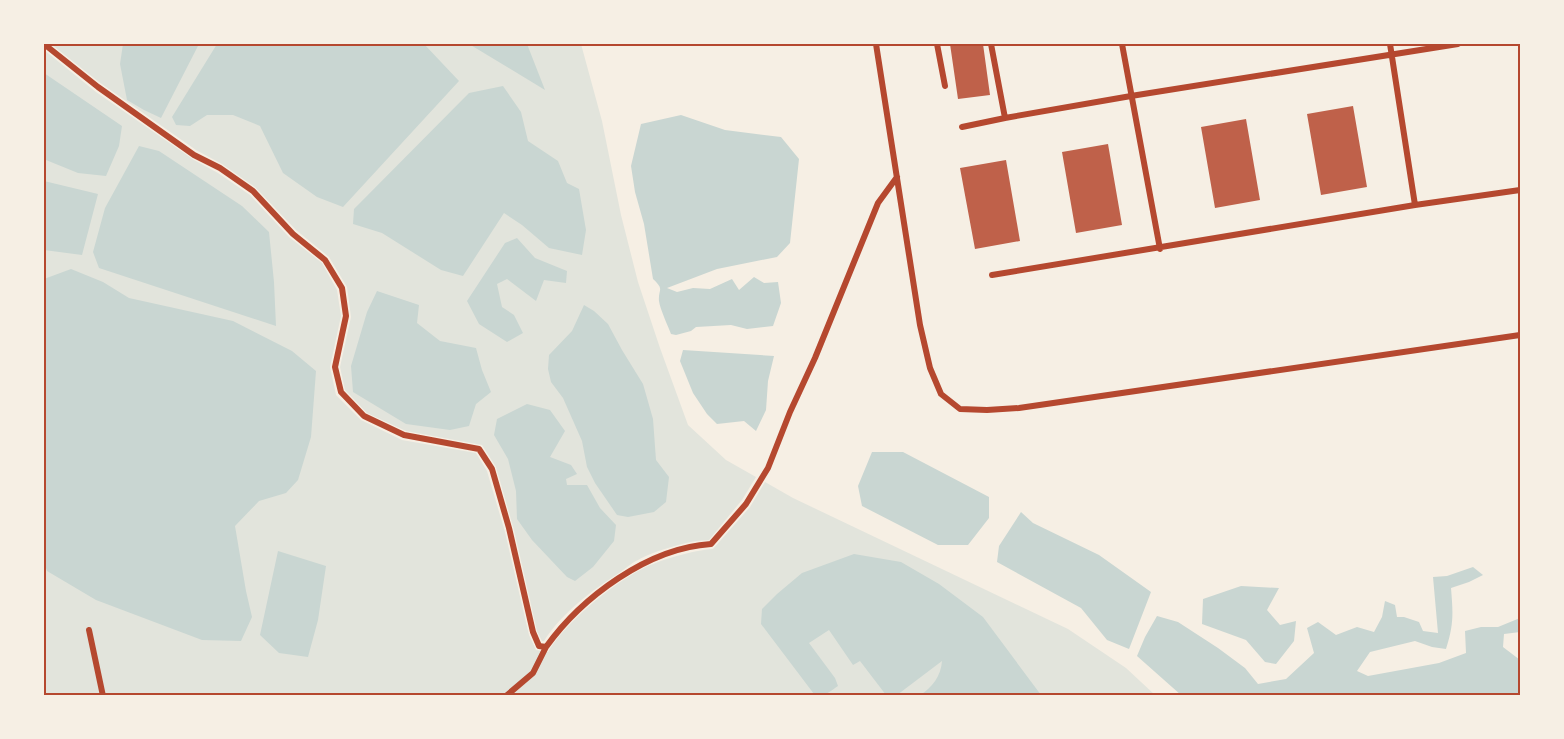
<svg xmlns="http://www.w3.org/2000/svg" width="1564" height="739" viewBox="0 0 1564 739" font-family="Barlow,sans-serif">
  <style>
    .green { fill: #e2e4dc }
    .water { fill: #c9d6d2 }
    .building { fill: #bf614a }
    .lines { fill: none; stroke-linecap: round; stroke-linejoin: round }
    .minor { stroke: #b5482f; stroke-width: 6 }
    .neatline { fill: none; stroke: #b5482f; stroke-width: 2 }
  </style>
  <rect width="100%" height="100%" fill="#f6efe4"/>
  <!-- green -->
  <path class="green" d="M51,44H581L602,121L621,215L638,282L660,348L688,425L726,460L756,477L742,500L709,540C690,540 654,551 638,560C631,563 625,569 619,573C591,591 562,613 544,641H542L537,631L514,530L496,467L482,445L406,431L367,413L345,390L340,367L351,317L347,287L329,257L296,230L255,187L222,164L196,150L99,82Z
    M44,50L96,92L194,160L218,173L250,195L289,237L322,263L337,290L341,316L330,367L336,395L361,420L402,440L476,453L487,471L505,532L529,635L536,650L548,652C565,623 612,584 642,569C659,560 694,550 713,549L750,507L765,482L793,498L1068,629L1126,668L1155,695H44Z"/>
  <!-- water -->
  <path class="water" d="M123,44H199L161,118L144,110L127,100L120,64Z
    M217,44H424L459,81L343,207L317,197L283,173L260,126L233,115H207L190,126L176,125L172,117Z
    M469,44H527L545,90Z
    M44,73L122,126L119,146L106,176L78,173L46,160L44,154Z
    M503,86L521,112L528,141L558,161L567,183L579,189L586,230L582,255L549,248L522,225L504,213L463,276L441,270L382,233L353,224L354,209L469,93Z
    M681,115L725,130L781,137L799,159L790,243L777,257L717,269L667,288L677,292L693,288L710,289L732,279L739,290L754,277L764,283L778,282L781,303L773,326L747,329L731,325L696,327L691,331L676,335L671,334C668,326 660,309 659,301C658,289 665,290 653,279L644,224L635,192L631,166L641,124Z
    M139,146L159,151L242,206L269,232L274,282L276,326L99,268L93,252L105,208Z
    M44,181L98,194L82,255L44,250Z
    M517,238L535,258L567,271L566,283L544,280L536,301L507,279L497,284L502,307L514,315L523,333L507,342L479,324L467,301L505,243Z
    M71,269L103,282L129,298L233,321L292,351L316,371L311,437L298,480L286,493L259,501L235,526L246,591L252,617L241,641L202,640L96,600L47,571L44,562V279Z
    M377,291L419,305L417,323L440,341L476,348L482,370L491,392L476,404L469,426L450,430L406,424L353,392L351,366L367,312Z
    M584,305L594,311L608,324L622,350L643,384L653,419L656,460L669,477L666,502L654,512L628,517L617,515L595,483L587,467L582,441L563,398L551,382L548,369L549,355L572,331Z
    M683,350L774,356L768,381L766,410L756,431L744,421L717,424L707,414L693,393L680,361Z
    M527,404L550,410L565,431L550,457L571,465L577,474L566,479L567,485H587L600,508L616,525L614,541L593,567L575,581L567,577L532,540L517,519L516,491L508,459L494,435L497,419Z
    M872,452H903L989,497V518L968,545H938L862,506L858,486Z
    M1021,512L1033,523L1099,555L1151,592L1129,649L1107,640L1081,608L997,562L999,546Z
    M278,551L326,566L318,620L308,657L279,653L260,635Z
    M854,554L901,562L939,584L983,617L1041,695H920C932,688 941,676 942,661L897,695H886L860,661L853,665L829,630L809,643L835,678L838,686C830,691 823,699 814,694L761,624L762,609L777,594L802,573Z
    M1473,567L1483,575L1469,582L1451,588C1453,613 1454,624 1446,649L1432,647L1415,641L1370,652L1357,671L1368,676L1439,663L1466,653L1465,631L1481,627H1498L1520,618V632L1504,634L1503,647L1520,660V695H1181L1137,656L1145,637L1157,616L1178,622L1218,648L1245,668L1258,684L1286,679L1314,653L1307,628L1318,622L1336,635L1357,627L1374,632L1382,617L1385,601L1395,605L1397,617H1404L1419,622L1423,631L1438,633L1433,577L1447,576Z
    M1241,586L1279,588L1267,610L1280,625L1296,621L1294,641L1276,664L1265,662L1246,640L1202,624L1203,599Z"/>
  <!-- building -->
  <path class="building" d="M950,44H983L990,95L958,99Z
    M1353,106L1367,187L1321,195L1307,114Z
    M1246,119L1260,200L1215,208L1201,127Z
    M1108,144L1122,225L1076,233L1062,152Z
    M1006,160L1020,241L975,249L960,168Z"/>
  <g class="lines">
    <!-- minor -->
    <path class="minor" d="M44,44L98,87L194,155L220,168L253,191L293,234L325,260L342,288L346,316L335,367L341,392L364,416L404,435L479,449L492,469L509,528L533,632L539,646L546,647C582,597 648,548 711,544L746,504L768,468L790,412L815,358L878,203L897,177
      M876,44L920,325L930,368L941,394L960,409L987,410L1019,408L1520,335
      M937,44L945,86
      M991,44L1005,118
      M1122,44L1160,249
      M1390,44L1415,205
      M962,127L1005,118L1131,96L1458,44
      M992,275L1415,205L1520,190
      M89,630L103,696
      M506,696L533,673L546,647"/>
  </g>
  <!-- border -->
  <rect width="1564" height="739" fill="none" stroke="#f6efe4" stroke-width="90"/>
  <rect x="45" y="45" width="1474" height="649" class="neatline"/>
</svg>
